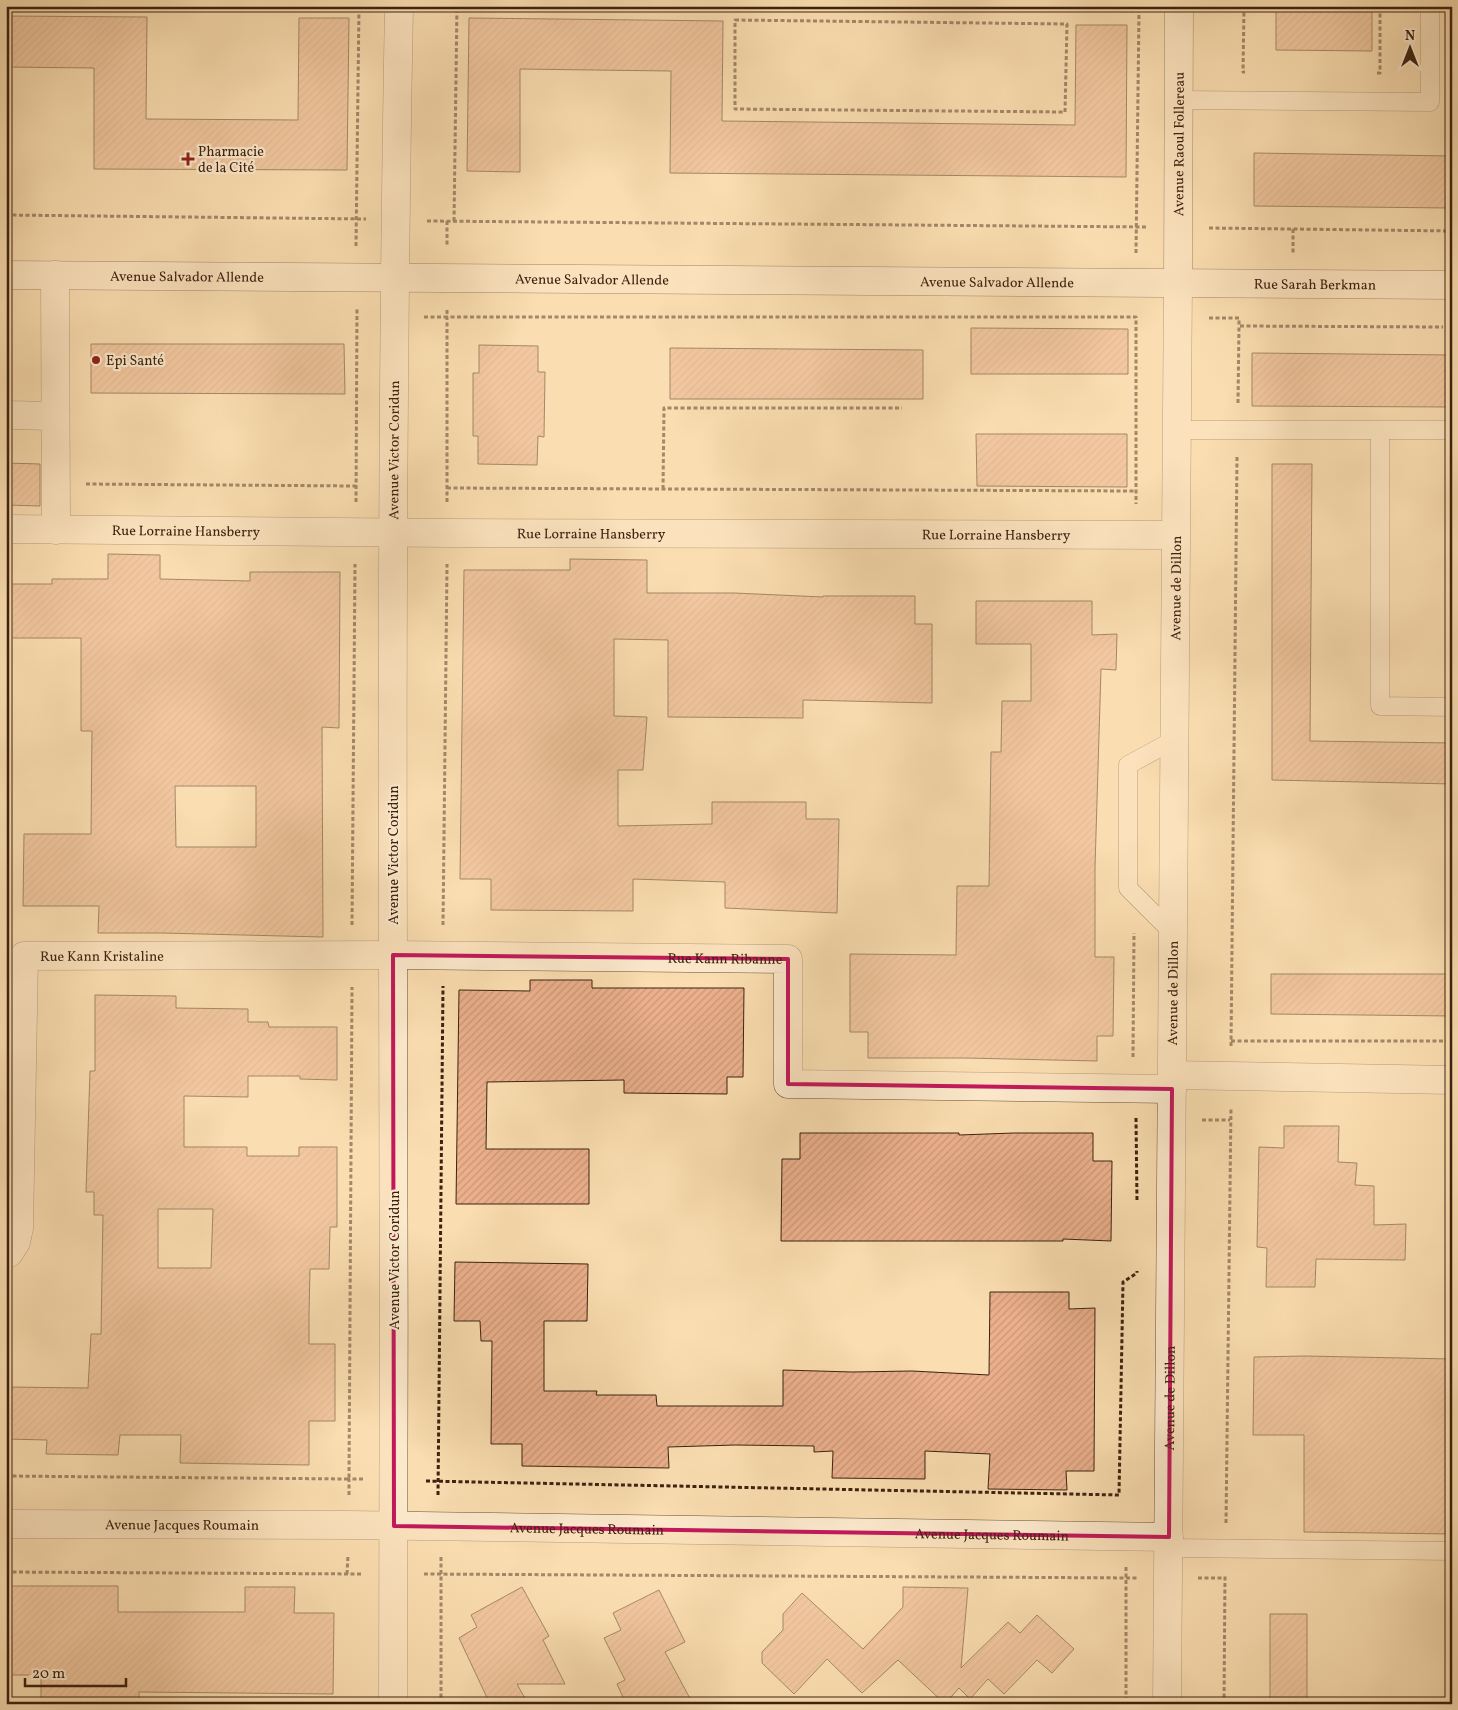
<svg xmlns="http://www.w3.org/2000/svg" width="1458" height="1710" viewBox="0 0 1458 1710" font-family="Vollkorn,serif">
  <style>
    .building { fill: url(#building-hatch); stroke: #3d2210; fill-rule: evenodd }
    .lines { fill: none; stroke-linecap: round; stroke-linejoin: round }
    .service-casing { stroke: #6c5138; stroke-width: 19 }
    .minor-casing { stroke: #6c5138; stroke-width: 29 }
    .secondary-casing { stroke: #3d2210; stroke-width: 29 }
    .path { stroke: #3d2210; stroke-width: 3; stroke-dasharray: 4 2.5; stroke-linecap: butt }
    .service { stroke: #fce9cc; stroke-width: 18 }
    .minor { stroke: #fce9cc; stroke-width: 28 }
    .secondary { stroke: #fce9cc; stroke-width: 28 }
    .marked { fill: none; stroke: #c2185b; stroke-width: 4; stroke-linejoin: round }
    .poi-dot { fill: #8f2418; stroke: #fce9cc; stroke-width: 2 }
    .labels { text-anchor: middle; stroke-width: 4.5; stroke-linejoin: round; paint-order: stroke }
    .street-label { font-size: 14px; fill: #3d2210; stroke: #fce9cc }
    .poi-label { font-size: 14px; fill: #3d2210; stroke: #fce9cc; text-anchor: start }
  </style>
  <defs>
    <pattern id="building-hatch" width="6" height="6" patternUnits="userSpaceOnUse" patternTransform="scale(1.25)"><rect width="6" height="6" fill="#ebb08c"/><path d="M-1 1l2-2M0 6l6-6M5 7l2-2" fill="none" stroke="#ca9778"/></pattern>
  </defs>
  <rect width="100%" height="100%" fill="#faddb0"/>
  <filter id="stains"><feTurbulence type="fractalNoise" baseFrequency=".004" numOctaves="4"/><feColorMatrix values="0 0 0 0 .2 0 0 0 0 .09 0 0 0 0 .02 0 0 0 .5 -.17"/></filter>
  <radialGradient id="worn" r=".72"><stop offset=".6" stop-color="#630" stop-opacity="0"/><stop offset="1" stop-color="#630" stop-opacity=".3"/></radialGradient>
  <!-- building -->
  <path class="building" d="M1276,6H1316V11L1372,12V51L1276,50Z
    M6,16L147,17L146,119L298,120L299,18H349L347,170L94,169V68L6,67Z
    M469,18L723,21L722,121L1075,125L1076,25H1127L1126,177L670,173L671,71L520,69V172L467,171Z
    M1254,153L1452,156V208L1254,206Z
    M971,328L1128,329V374H971Z
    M91,344H344L345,394L91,393Z
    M479,345L538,346V372H545L544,437L538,436L537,465L478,464V436H473V373H479Z
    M670,348L923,350V399H670Z
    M1252,353L1452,355V407L1252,406Z
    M976,434H1127V487L977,486Z
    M6,463L40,464V506L6,505Z
    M1272,464H1312L1310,741L1452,743V784L1272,780Z
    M108,554L160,555V579L250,581V572H340L339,728L322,727L323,937L162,933H98L99,906H23L24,834H91L92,731H81V638H6V584H52V579H108ZM175,786H256V847H176Z
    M570,559L647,560V593H734L823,597V596H915V624H932V703L803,700V718L668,717V640L614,639V716L647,717L643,770H618V826L712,824V802H806V819H839L837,913L725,908V882L633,879V911L491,910V879H460L464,570H570Z
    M976,601H1092V635L1117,634L1116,670L1101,669L1095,867V957H1114L1113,1036H1097V1061L965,1058H868V1032H850V954L956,955L957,886H989L991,752H1001L1002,701H1031V644H976Z
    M1271,974H1452V1016L1271,1014Z
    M530,980H592V988H744L743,1077H727V1094L624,1093V1080L487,1082L486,1149H589V1204H456L459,990L530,991Z
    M95,995L176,996V1008L248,1009V1022H268L269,1027H337V1080L300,1079V1076H248V1097L184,1096V1147H247V1156H299V1147H337V1227H330L329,1269H310L309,1314V1344H335V1421H309V1465L180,1463L181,1435H120L118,1455L46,1454L47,1440L6,1439V1387L88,1388L91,1334H101L103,1215H94V1192H86L90,1071H95ZM158,1209H213L211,1268H158Z
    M1284,1126H1339L1338,1162L1357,1163L1355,1185L1374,1186V1225L1406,1224L1405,1260L1316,1259L1315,1287H1266L1267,1248L1257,1247L1259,1147L1284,1148Z
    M800,1133H959V1135L1014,1133H1093V1161H1112L1111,1241L1063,1239V1241H781L782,1159H800Z
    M455,1262L588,1264L587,1321H544V1391H597L596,1395H656L657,1406H783V1370L852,1372L912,1371L989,1375L990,1292H1069V1309L1095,1308L1094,1471H1066L1067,1490L988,1489L990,1454L925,1451V1479L832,1478L833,1451L814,1452V1446L735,1445L668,1447L669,1468L522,1466V1444H491L492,1341H481L480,1321H454Z
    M1305,1356L1452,1359V1534L1304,1532V1435H1253L1254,1357Z
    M6,1586H118V1612H245V1587H295L294,1613H334L333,1694L139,1692V1704H41V1675H6Z
    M522,1587L549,1636L543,1640L565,1684H517L528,1704H490L459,1638L477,1627L471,1615Z
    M903,1587L968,1588L961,1668L1008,1622L1020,1633L1037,1615L1074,1649L1052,1673L1037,1660L1004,1694L988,1679L970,1699L959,1688L945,1704L898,1660L862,1693L827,1659L794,1694L762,1663V1652L783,1630V1614L802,1593L863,1649L903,1607Z
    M659,1590L685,1642L665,1652L693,1704H626L617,1684L625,1680L604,1638L621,1630L613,1613Z
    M1270,1614H1307V1704H1270Z"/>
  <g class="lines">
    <!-- service casing -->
    <g class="service-casing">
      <path id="service" d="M1179,100L1430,102V6
        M1176,430H1452
        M1380,430V706L1452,707
        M1173,933L1128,888V765L1174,740
        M1169,1548L1452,1551"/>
    </g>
    <!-- minor casing -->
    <g class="minor-casing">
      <g id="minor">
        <path d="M55,275L56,530"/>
        <path d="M6,415L55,416"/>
        <path id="s1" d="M6,529L447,533L1175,535"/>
        <path d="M1173,1075L1452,1080"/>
        <path id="s2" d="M6,1255L9,1253L16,1242L19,1228L24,956L393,955L788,959V1084L1172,1089"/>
        <path id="s3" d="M6,1524L348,1525L1169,1537"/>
        <path id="s4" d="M393,1704C395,1454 393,1203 393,953C392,637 393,322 399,6"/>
        <path id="s5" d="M1167,1704L1178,282"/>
      </g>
    </g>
    <!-- secondary casing -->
    <g class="secondary-casing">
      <g id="secondary">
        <path id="s6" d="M6,275L1452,285"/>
        <path id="s7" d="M1178,282L1179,6"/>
      </g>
    </g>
    <!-- path -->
    <path class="path" d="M649,6L1139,11L1136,253
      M1244,6L1243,72H1245
      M6,7L359,9
      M735,20L1067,24L1065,112L735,109Z
      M1377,73H1380V6
      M6,215L366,219
      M427,221L1148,227
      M447,221V247
      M454,221L457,6
      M1209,228L1452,231
      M1293,229V253
      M356,246L359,6
      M424,317H447V308
      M1209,318H1239V326L1443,327
      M1238,403L1239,326
      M86,484L356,486
      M447,488L1136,491
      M663,489L664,408H902
      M356,502L357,308
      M447,502V317H1136V504
      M352,925L355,564
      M443,925L447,564
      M1231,1041H1452
      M1231,1046L1237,457
      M1133,1057L1134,933
      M1136,1118L1137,1202
      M1202,1120H1230
      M6,1476L349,1479L352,987
      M426,1481L1119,1495L1123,1282L1137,1273V1271
      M349,1495V1479H363
      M438,1495L443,986
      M1226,1523L1231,1107
      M1126,1567V1704
      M6,1572L363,1574
      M347,1574L348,1556
      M424,1574L1138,1578
      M1198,1578H1225
      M441,1704V1557
      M1224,1704L1225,1574"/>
    <!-- service -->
    <use href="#service" class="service"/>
    <!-- minor -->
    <use href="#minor" class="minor"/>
    <!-- secondary -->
    <use href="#secondary" class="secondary"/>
  </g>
  <!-- marked area -->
  <path d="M0 0H1458V1710H0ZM393,955L788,959V1084L1172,1089L1169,1537L394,1526Z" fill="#faddb0" fill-opacity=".55" fill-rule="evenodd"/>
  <path class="marked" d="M393,955L788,959V1084L1172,1089L1169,1537L394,1526Z"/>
  <!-- markers -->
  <g class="poi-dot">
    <path d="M185.5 151.5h5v5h5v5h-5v5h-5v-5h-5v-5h5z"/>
    <circle cx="96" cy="360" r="5"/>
  </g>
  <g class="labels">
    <!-- street labels -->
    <g class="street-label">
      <text dy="5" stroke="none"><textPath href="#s7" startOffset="138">Avenue Raoul Follereau</textPath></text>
      <text dy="5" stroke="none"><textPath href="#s6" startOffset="181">Avenue Salvador Allende</textPath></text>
      <text dy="5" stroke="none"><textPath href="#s6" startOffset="586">Avenue Salvador Allende</textPath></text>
      <text dy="5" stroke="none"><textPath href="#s6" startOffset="991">Avenue Salvador Allende</textPath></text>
      <text dy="5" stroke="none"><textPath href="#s6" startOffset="1309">Rue Sarah Berkman</textPath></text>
      <text dy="5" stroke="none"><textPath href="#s4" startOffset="1254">Avenue Victor Coridun</textPath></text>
      <text dy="5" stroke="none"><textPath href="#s1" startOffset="180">Rue Lorraine Hansberry</textPath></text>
      <text dy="5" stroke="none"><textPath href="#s1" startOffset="585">Rue Lorraine Hansberry</textPath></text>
      <text dy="5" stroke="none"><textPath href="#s1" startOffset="990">Rue Lorraine Hansberry</textPath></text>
      <text dy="5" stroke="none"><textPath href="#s5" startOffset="1116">Avenue de Dillon</textPath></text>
      <text transform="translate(393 855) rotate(-90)" y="5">Avenue Victor Coridun</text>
      <text dy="5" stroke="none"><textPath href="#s2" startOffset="381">Rue Kann Kristaline</textPath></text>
      <text dy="5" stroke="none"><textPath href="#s2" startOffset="1004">Rue Kann Ribanne</textPath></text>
      <text dy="5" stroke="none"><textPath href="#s5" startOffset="711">Avenue de Dillon</textPath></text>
      <text transform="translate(394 1260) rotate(-90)" y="5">Avenue Victor Coridun</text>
      <text dy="5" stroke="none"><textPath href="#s5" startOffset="306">Avenue de Dillon</textPath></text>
      <text dy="5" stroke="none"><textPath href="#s3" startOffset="176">Avenue Jacques Roumain</textPath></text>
      <text dy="5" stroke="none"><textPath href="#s3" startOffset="581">Avenue Jacques Roumain</textPath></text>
      <text dy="5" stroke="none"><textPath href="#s3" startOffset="986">Avenue Jacques Roumain</textPath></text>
    </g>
    <!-- poi labels -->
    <g class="poi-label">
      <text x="198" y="156">Pharmacie<tspan x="198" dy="16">de la Cité</tspan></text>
      <text x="106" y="365">Epi Santé</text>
    </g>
  </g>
  <!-- margin -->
  <rect width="1458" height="1710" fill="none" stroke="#faddb0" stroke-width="25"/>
  <rect x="8" y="8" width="1443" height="1695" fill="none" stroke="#3d2210" stroke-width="2.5"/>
  <rect x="12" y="12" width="1433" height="1685" fill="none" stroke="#3d2210"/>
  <!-- north arrow -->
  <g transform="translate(1410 48)" stroke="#fce9cc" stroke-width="4" paint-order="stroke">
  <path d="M0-4L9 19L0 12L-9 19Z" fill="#3d2210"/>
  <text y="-8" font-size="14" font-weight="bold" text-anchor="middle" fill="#3d2210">N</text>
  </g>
  <!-- scale -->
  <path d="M25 1678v8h101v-8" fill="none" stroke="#3d2210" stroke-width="2.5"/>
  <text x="32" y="1678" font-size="15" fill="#3d2210" stroke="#fce9cc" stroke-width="4" paint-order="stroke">20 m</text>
  <rect width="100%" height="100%" filter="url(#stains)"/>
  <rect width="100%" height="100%" fill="url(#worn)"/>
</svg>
